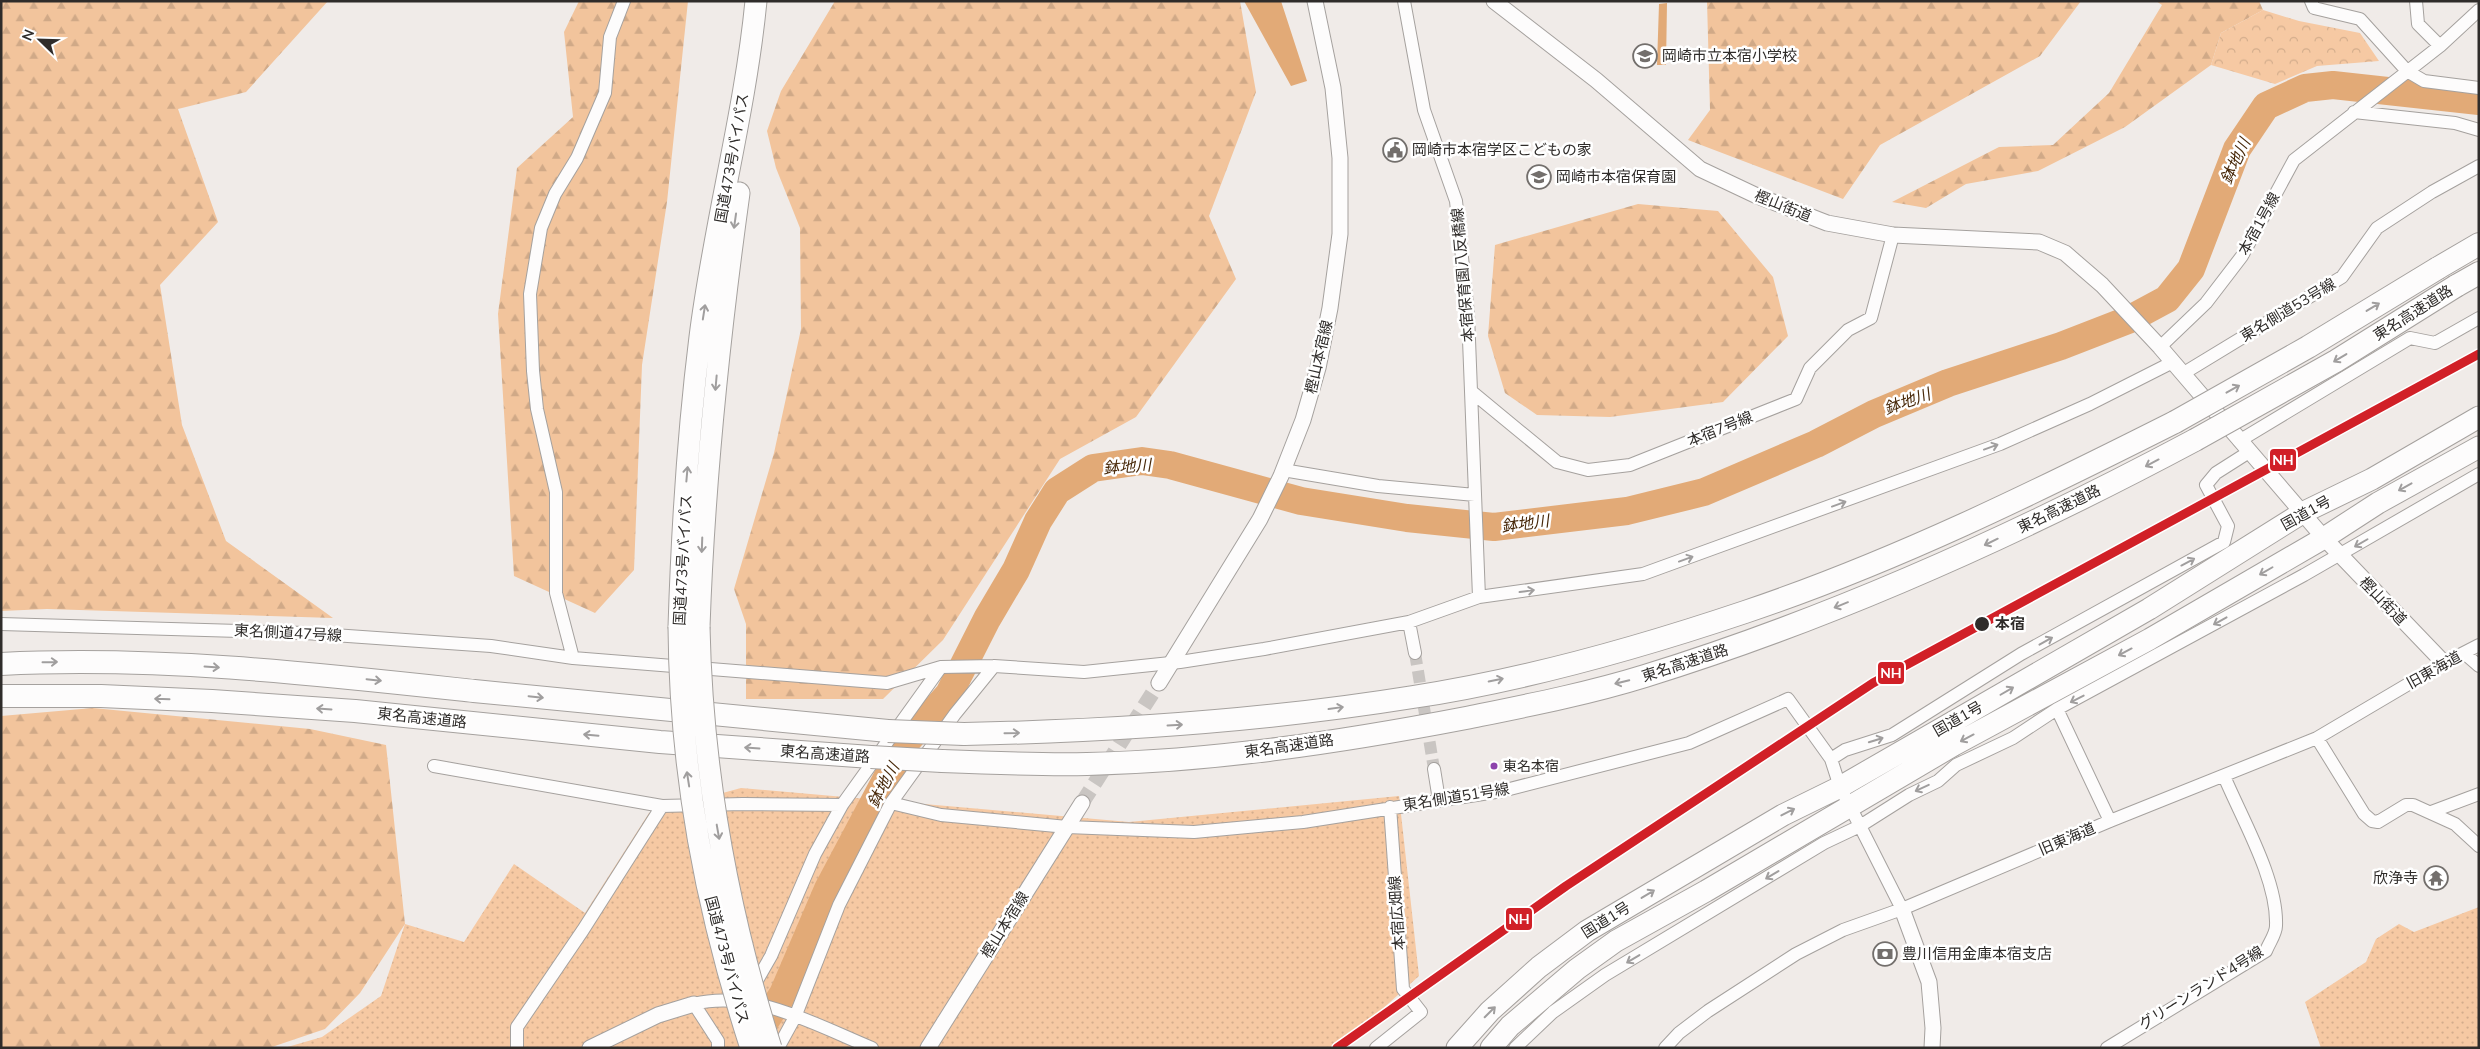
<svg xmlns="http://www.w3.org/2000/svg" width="2480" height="1049" viewBox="0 0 2480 1049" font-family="Mulish,'Noto Sans JP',sans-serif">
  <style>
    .grass { fill: url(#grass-dots) }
    .forest { fill: url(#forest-firs) }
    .park { fill: url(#park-crowns) }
    .water { fill: #e2aa77 }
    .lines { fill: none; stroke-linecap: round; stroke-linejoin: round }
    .river { stroke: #e2aa77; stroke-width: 28 }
    .minor-tunnel { stroke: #c9c5c2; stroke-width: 12; stroke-dasharray: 12 6; stroke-linecap: butt }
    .tertiary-tunnel { stroke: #c9c5c2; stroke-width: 15; stroke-dasharray: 15 8; stroke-linecap: butt }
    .minor-casing { stroke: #a5a19e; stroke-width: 14 }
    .tertiary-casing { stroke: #a5a19e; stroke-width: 17 }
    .trunk-casing { stroke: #a5a19e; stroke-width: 23 }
    .motorway-casing { stroke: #a5a19e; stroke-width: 24 }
    .minor { stroke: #fdfcfc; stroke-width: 12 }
    .tertiary { stroke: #fdfcfc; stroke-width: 15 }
    .trunk { stroke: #fdfcfc; stroke-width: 21 }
    .motorway { stroke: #fdfcfc; stroke-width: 22 }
    .trunk-bridge-casing { stroke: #a5a19e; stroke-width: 23; stroke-linecap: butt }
    .motorway-bridge-casing { stroke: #a5a19e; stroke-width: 24; stroke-linecap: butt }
    .trunk-bridge { stroke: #fdfcfc; stroke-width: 21 }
    .motorway-bridge { stroke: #fdfcfc; stroke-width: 22 }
    .rail-1-casing { stroke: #fff; stroke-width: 12 }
    .rail-1 { stroke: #d12027; stroke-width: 9 }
    .oneway { stroke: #a09e9e }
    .stop-dot { fill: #2f2c2a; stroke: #fff; stroke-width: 2 }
    .bus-dot { fill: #8e44ad; stroke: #fff; stroke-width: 2 }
    .labels { text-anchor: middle; stroke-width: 5; stroke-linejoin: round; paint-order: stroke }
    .bus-label { font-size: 14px; fill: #2f2c2a; stroke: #fff; text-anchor: start }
    .poi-label { font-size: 15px; fill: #2f2c2a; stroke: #fff; text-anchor: start }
    .street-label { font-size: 15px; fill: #2f2c2a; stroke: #fff }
    .stop-label { font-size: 15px; font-weight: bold; fill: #2f2c2a; stroke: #fff; text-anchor: start }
    .water-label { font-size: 16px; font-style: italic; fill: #48290a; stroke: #fff }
    .line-badge { stroke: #fff; stroke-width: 2 }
    .badge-label { font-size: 14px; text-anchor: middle; font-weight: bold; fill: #fff }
  </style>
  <defs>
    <pattern id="grass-dots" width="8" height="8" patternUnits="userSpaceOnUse" patternTransform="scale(1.25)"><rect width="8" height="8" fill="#f6c9a3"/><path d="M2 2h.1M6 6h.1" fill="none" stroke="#d3ad8c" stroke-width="1.8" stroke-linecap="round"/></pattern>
    <pattern id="forest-firs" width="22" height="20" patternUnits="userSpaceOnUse" patternTransform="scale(1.25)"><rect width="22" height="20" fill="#f2c49c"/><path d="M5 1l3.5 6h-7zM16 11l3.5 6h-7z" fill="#d0a987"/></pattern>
    <pattern id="park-crowns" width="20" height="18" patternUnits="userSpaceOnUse" patternTransform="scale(1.25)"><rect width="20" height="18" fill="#f6c9a3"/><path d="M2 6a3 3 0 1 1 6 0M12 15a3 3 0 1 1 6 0" fill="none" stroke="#d3ad8c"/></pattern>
  </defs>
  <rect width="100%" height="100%" fill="#f0ebe8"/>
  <!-- grass -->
  <path class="grass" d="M741,788L1129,822L1399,796L1419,976L1339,1048H284L322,1037L381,996L405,924L464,942L514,864L585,913L649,813Z
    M2479,907V1048H2321L2305,1002L2366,962L2376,939L2399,924L2414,932Z"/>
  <!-- forest -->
  <path class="forest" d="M1,1H328L246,92L178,109L218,222L160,285L182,425L226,541L333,618L47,609L1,611Z
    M579,1H688L667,202L642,365L634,570L595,613L514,576L498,314L517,168L573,117L564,32Z
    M835,1H1240L1256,92L1209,216L1236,279L1136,417L1060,459L943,640L883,699H746V624L734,589L774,453L801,329L800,228L776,168L767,131L781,91Z
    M1707,1H2081L2040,56L1880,145L1843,199L1688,140L1710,110Z
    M2156,1H2259L2263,10L2221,33L2211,65L2125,127L2038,171L1966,184L1926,208L1892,202L1999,147L2053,145L2109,93L2162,5Z
    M1638,204L1718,211L1773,277L1788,336L1723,402L1610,417L1537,415L1505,393L1488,336L1495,245Z
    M93,708L310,729L386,745L405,924L360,993L325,1029L269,1048H1V716Z"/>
  <!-- park -->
  <path class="park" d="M2263,10L2299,21L2360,33L2379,61L2317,66L2275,84L2211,65L2221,33Z"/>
  <!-- water -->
  <path class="water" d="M1244,1H1281L1307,81L1291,86Z
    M1667,3L1666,65H1657L1659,4Z"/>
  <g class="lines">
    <!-- river -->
    <path class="river" d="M756,1035L783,994L828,889L906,742L949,694L987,619L1016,570L1038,521L1057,491L1093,468L1142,461L1170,465L1301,501L1407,518L1494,527L1627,511L1704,492L1816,444L1874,414L1948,383L2061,346L2128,320L2167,299L2191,269L2237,149L2266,106L2305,88L2333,85L2479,101"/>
    <!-- minor-tunnel -->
    <path class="minor-tunnel" d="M1415,653L1434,769"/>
    <!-- tertiary-tunnel -->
    <path class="tertiary-tunnel" d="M1082,803L1159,683"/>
    <!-- minor casing -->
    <g class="minor-casing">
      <path id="minor" d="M1404,1L1424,110L1456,201L1468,314L1479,597
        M2311,1L2314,8L2360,19L2407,71L2424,81L2479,88
        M2416,1L2418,24L2440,46
        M2354,112L2455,123L2479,130
        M2160,347L2206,303L2242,256L2294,160L2440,46L2479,10
        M2184,373L2342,277L2377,228L2432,192L2479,166
        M1472,392L1557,462L1588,470L1630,465L1796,399L1810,368L1848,330L1871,318L1893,235
        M2239,441L2410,338L2435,343L2479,318
        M1283,470L1378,486L1475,495
        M1409,622L1415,653
        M1,624L305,633L491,646L573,658L887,683L941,667L994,666L1084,672L1180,662L1264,649L1409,622L1479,597L1643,574L2000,444L2090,404L2173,362
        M2464,653L2479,666
        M573,658L556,593V492L537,409L533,371L530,294L541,228L555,194L577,158L605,93L610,37L624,1
        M2057,709L2110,821
        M2317,738L2364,814L2372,821L2378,822L2406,805H2413L2455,824L2479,846
        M1831,759L1845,750L1892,735L2021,654L2224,542L2228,526L2206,485L2216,473L2249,452
        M434,766L662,806L743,804L842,805
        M1434,769L1439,800
        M891,803L941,815L1067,827L1194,832L1303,822L1502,791L1689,743L1788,699L1831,759L1840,787L1860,826L1824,843L1605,975L1553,1012L1515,1048
        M2431,812L2479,794
        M1902,909L1860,826L1909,795L1938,781L1956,765L2013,738L2057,709L2304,575L2479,474
        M752,989L771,956L815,854L842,805L941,667
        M517,1048V1027L583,930L662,806
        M718,1048V1041L694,1004C754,989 818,1026 872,1048
        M778,1048L795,1017L839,905L891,803L955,714L994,666
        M1376,1048L1421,1012L1403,989L1390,807
        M1665,1048L1679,1033L1708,1011L1796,954L1843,930L1902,909L2110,821L2317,738L2444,663L2479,645
        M2107,1048L2266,951C2269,943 2276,934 2276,926C2278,880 2242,819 2224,776"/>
    </g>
    <!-- tertiary casing -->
    <g class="tertiary-casing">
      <path id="tertiary" d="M1494,1L1596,80L1700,169L1755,195L1827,223L1893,235L2039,242L2065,253L2102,285L2160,347L2324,538L2444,663
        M1159,683L1260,519L1281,476L1303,420L1318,368L1330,308L1340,234V158L1333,88L1315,1
        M1902,909L1929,982L1933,1028L1932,1048
        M590,1048L658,1015L694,1004
        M928,1048L1082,803"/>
    </g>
    <!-- trunk casing -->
    <g class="trunk-casing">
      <path id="trunk" d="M679,627C682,530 688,433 700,337C714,224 745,114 756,1
        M699,627C704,481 719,337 739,193
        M1457,1048L1490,1011L1539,967L1587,931L1783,815L1840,787L2149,609L2302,513L2372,479L2479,417
        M1491,1048L1510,1026L1577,969L1616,941L1706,891L1954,745L2150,639L2324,538L2378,503L2479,447"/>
    </g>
    <!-- motorway casing -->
    <g class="motorway-casing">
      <path id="motorway" d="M2438,268L2479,244
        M2456,286L2479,273
        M1,664C159,656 317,674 474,691C612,705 750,718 888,731
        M1,696H101L212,701L355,711L660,742L871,757
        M964,734C1114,731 1264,721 1413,697C1525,680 1638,648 1745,612C1894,562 2036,492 2175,422
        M942,761C990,763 1038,765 1087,764C1214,761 1341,742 1466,718C1525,706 1587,694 1645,676C1836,617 2019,534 2195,440"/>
    </g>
    <!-- minor -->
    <use href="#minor" class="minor"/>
    <!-- tertiary -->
    <use href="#tertiary" class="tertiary"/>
    <!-- trunk -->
    <use href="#trunk" class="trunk"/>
    <!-- motorway -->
    <use href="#motorway" class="motorway"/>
    <!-- trunk-bridge casing -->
    <g class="trunk-bridge-casing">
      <path id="trunk-bridge" d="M679,627C680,773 706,909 751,1048
        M699,627C702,772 727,909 771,1048"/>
    </g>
    <!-- motorway-bridge casing -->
    <g class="motorway-bridge-casing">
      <path id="motorway-bridge" d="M2175,422L2308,347L2438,268
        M2195,440L2336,361L2456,286
        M888,731L964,734
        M871,757L942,761"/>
    </g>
    <!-- trunk-bridge -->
    <use href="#trunk-bridge" class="trunk-bridge"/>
    <!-- motorway-bridge -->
    <use href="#motorway-bridge" class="motorway-bridge"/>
    <!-- rail-1 casing -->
    <g class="rail-1-casing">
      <path id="rail-1" d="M1337,1048L1566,886L1873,683L2479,354"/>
    </g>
    <!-- rail-1 -->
    <use href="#rail-1" class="rail-1"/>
  </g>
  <!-- one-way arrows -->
  <defs><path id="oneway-shaft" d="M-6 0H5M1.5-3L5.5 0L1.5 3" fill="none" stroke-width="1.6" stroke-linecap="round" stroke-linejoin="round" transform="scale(1.25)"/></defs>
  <g class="oneway">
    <use href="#oneway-shaft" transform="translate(735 221) rotate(98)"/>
    <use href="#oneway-shaft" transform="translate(2373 307) rotate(-31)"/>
    <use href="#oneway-shaft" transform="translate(704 312) rotate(-81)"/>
    <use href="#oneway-shaft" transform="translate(2340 358) rotate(149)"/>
    <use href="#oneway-shaft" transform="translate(716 383) rotate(95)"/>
    <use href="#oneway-shaft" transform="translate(2233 389) rotate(-29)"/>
    <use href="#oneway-shaft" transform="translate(1991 447) rotate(-20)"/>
    <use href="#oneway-shaft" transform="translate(2152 463) rotate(152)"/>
    <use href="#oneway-shaft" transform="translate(687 474) rotate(-85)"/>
    <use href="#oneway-shaft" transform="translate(2405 487) rotate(151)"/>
    <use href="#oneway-shaft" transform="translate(1839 504) rotate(-20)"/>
    <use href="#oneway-shaft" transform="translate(1991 542) rotate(154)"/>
    <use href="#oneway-shaft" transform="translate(2361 543) rotate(150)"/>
    <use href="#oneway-shaft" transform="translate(702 545) rotate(92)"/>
    <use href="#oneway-shaft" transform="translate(1686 559) rotate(-20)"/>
    <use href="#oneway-shaft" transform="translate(2188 562) rotate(-28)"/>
    <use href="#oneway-shaft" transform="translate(2266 571) rotate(150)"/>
    <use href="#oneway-shaft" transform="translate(1527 591) rotate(-8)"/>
    <use href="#oneway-shaft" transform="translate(1841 605) rotate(158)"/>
    <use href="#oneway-shaft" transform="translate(2220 621) rotate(151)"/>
    <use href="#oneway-shaft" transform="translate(2046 641) rotate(-29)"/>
    <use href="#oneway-shaft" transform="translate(2125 652) rotate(152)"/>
    <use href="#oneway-shaft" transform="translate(50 662) rotate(-1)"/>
    <use href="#oneway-shaft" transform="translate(212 667) rotate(4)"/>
    <use href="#oneway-shaft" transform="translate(374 680) rotate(6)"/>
    <use href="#oneway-shaft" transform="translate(1496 680) rotate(-12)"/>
    <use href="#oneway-shaft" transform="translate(1622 682) rotate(166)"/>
    <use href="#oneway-shaft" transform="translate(2007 691) rotate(-30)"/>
    <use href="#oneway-shaft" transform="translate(536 697) rotate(6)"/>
    <use href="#oneway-shaft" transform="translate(162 699) rotate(-178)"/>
    <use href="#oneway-shaft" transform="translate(2077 699) rotate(153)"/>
    <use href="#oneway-shaft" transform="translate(1336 708) rotate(-8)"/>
    <use href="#oneway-shaft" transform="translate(324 709) rotate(-176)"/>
    <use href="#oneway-shaft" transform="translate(1175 725) rotate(-3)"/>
    <use href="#oneway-shaft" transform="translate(1012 733) rotate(-1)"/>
    <use href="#oneway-shaft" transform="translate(591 735) rotate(-175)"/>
    <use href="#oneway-shaft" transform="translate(1967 738) rotate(152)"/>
    <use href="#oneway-shaft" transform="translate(1876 740) rotate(-17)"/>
    <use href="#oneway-shaft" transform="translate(752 748) rotate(-176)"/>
    <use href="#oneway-shaft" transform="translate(688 779) rotate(-99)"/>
    <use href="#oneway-shaft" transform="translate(1922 788) rotate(155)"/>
    <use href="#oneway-shaft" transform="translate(1788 812) rotate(-27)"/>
    <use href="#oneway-shaft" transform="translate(718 832) rotate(80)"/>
    <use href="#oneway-shaft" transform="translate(1772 875) rotate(149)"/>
    <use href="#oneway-shaft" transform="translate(1648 894) rotate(-31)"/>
    <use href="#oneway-shaft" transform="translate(1633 959) rotate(149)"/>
    <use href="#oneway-shaft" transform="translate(1490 1012) rotate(-45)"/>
  </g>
  <!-- icons -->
  <defs>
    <g id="school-ring" transform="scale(1.25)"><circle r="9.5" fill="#fff" stroke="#736f6c" stroke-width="1.5"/><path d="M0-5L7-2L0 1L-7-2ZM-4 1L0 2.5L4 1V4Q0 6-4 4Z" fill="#736f6c"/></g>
    <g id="civic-ring" transform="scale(1.25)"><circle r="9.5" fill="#fff" stroke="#736f6c" stroke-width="1.5"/><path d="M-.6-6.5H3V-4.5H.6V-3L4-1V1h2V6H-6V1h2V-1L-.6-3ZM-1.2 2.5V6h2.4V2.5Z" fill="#736f6c"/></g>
    <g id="temple-ring" transform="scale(1.25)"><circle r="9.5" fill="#fff" stroke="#736f6c" stroke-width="1.5"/><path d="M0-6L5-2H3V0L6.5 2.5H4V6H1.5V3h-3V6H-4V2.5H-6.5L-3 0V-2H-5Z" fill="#736f6c"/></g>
    <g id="bank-ring" transform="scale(1.25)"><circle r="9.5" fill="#fff" stroke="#736f6c" stroke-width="1.5"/><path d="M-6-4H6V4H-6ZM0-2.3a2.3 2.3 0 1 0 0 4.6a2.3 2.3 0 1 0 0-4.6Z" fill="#736f6c"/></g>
  </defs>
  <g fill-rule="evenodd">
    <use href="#school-ring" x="1645" y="56"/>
    <use href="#civic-ring" x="1395" y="150"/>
    <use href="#school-ring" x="1539" y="177"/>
    <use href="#temple-ring" x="2436" y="878"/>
    <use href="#bank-ring" x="1885" y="954"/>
  </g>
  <!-- markers -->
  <circle class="stop-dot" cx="1982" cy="624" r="8"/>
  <circle class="bus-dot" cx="1494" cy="766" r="4.5"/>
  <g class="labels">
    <!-- bus labels -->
    <g class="bus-label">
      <text x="1503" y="771">東名本宿</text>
    </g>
    <!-- poi labels -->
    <g class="poi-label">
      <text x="1662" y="61">岡崎市立本宿小学校</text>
      <text x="1412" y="155">岡崎市本宿学区こどもの家</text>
      <text x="1556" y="182">岡崎市本宿保育園</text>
      <text x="2418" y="883" text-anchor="end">欣浄寺</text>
      <text x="1902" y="959">豊川信用金庫本宿支店</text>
    </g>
    <!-- street labels -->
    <g class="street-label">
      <text transform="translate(732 158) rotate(-80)" y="5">国道473号バイパス</text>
      <text transform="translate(1783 206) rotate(22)" y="5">樫山街道</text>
      <text transform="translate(2259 224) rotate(-61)" y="5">本宿1号線</text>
      <text transform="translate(1463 275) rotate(-95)" y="5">本宿保育園八反橋線</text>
      <text transform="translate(2288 310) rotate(-31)" y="5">東名側道53号線</text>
      <text transform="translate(2413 313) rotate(-32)" y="5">東名高速道路</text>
      <text transform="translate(1319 357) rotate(-77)" y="5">樫山本宿線</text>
      <text transform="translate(1720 429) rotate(-22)" y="5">本宿7号線</text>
      <text transform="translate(2059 509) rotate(-26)" y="5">東名高速道路</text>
      <text transform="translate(2306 513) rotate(-29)" y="5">国道1号</text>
      <text transform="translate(683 560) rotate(-87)" y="5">国道473号バイパス</text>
      <text transform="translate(2383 601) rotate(46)" y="5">樫山街道</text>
      <text transform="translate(288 633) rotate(3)" y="5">東名側道47号線</text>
      <text transform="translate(1685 663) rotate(-18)" y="5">東名高速道路</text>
      <text transform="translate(2434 670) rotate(-29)" y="5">旧東海道</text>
      <text transform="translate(422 718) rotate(6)" y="5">東名高速道路</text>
      <text transform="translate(1958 719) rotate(-30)" y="5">国道1号</text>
      <text transform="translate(1289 746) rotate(-8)" y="5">東名高速道路</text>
      <text transform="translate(825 754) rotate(4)" y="5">東名高速道路</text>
      <text transform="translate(1456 797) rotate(-9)" y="5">東名側道51号線</text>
      <text transform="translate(2067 839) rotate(-23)" y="5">旧東海道</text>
      <text transform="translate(1397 913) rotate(-94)" y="5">本宿広畑線</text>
      <text transform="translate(1606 920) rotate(-32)" y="5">国道1号</text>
      <text transform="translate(1005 925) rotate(-58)" y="5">樫山本宿線</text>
      <text transform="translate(727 960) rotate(75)" y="5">国道473号バイパス</text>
      <text transform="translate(2201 988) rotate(-32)" y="5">グリーンランド4号線</text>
    </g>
    <!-- stop labels -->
    <g class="stop-label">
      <text x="1995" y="629">本宿</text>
    </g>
    <!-- water labels -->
    <g class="water-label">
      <text transform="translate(2235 161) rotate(-65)" y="6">鉢地川</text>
      <text transform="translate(1907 401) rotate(-20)" y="6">鉢地川</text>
      <text transform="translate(1127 466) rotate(-4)" y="6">鉢地川</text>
      <text transform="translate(1525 523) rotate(-7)" y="6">鉢地川</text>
      <text transform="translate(883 785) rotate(-62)" y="6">鉢地川</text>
    </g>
  </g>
  <g class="line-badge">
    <rect x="2269" y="448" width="28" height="24" rx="5" fill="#d12027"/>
    <rect x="1877" y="661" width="28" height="24" rx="5" fill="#d12027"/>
    <rect x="1505" y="907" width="28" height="24" rx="5" fill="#d12027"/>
  </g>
  <g class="badge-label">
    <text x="2283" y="465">NH</text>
    <text x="1891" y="678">NH</text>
    <text x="1519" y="924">NH</text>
  </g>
  <!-- border -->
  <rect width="2480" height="1049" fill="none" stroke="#2f2c2a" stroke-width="5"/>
  <!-- north arrow -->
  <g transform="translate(40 40) rotate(293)" stroke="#ffffff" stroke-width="4" paint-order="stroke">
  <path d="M0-4L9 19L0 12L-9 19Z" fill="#2f2c2a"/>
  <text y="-8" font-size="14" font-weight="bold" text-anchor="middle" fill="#2f2c2a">N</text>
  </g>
</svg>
